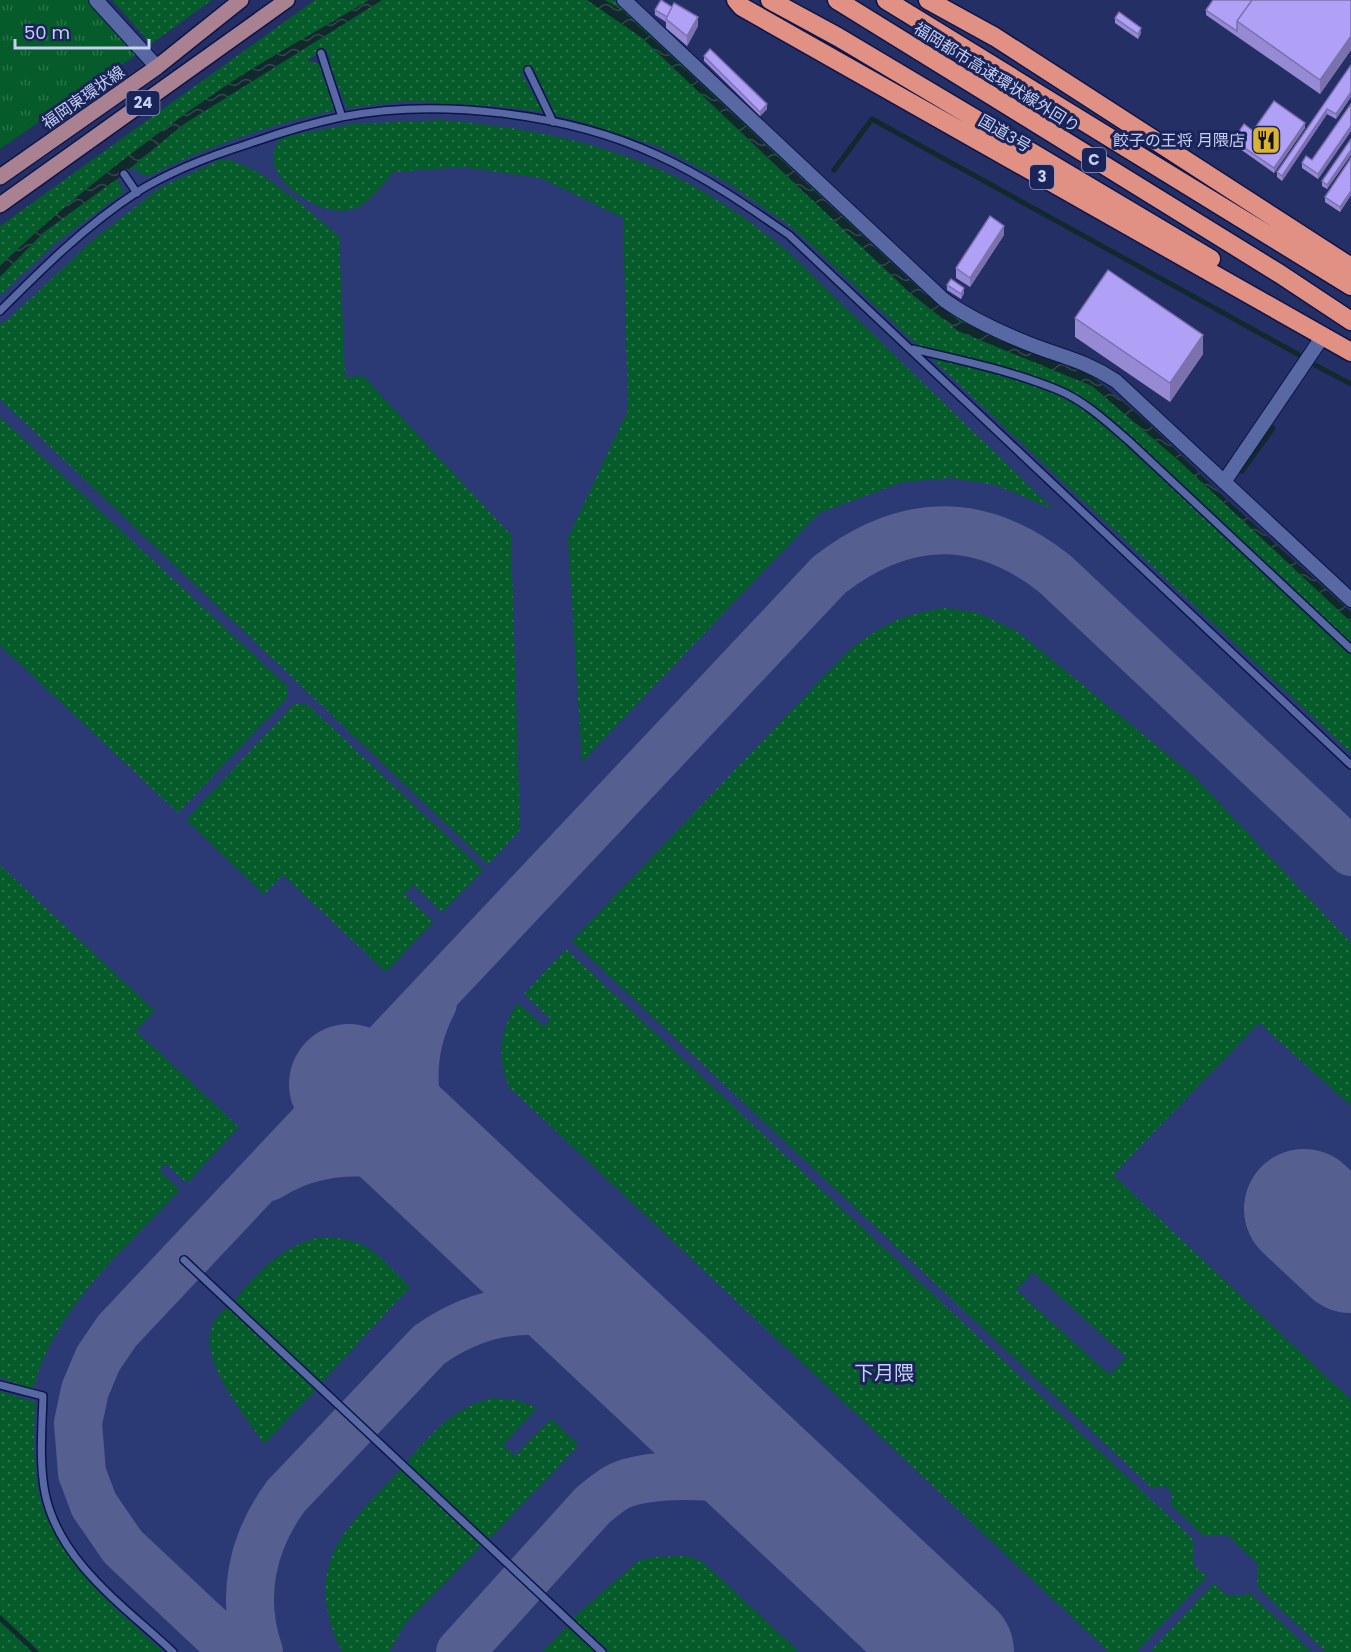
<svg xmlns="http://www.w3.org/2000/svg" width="1351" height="1652" viewBox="0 0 1351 1652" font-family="Poppins,'Noto Sans JP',sans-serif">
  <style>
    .built { fill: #2b3975 }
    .grass { fill: url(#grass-dots); fill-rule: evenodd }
    .park { fill: url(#park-tufts) }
    .water { fill: url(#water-waves) }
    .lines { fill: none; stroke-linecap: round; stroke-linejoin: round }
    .stream { stroke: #11292d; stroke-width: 5 }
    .taxiway { stroke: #556090; stroke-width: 48 }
    .runway { stroke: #556090; stroke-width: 120 }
    .lane-casing { stroke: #0e1448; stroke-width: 10 }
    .street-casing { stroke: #0e1448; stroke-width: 16 }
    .primary-casing { stroke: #0e1448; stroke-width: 18 }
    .highway-casing { stroke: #0e1448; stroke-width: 21 }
    .lane { stroke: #5768a3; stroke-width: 7 }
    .street { stroke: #5768a3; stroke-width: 14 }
    .primary { stroke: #a98190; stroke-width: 15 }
    .highway { stroke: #e09183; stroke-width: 18 }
    .wall { fill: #978ad4 }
    .shaded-wall { fill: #7b71ad }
    .building { fill: #b0a1f7; stroke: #7b71ad; stroke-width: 1.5 }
    .labels { text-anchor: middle; stroke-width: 6; stroke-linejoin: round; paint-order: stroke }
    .shield { fill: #1a2459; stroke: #929cc4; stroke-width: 1.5 }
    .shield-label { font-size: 15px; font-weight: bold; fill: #c5d0f2 }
    .street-label { font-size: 16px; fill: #c5d0f2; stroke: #1a2459 }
    .poi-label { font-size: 16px; fill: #c5d0f2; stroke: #1a2459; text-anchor: end }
    .quarter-label { font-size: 20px; fill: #c5d0f2; stroke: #1a2459 }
  </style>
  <defs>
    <pattern id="grass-dots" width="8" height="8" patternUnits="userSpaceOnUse" patternTransform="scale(1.5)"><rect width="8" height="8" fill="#055b29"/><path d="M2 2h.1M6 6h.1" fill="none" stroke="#287248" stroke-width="1.8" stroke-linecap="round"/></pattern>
    <pattern id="park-tufts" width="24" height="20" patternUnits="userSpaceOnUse" patternTransform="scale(1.5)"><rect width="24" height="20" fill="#055b29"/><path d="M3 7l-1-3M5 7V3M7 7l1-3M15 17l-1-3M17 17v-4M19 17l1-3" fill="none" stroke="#287248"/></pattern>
    <pattern id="water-waves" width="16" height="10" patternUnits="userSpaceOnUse" patternTransform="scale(1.5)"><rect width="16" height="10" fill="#11292d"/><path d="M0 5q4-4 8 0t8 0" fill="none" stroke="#32474c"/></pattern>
  </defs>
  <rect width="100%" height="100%" fill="#232f65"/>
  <!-- built -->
  <path class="built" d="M390,28L629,65L1351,753V1652H0V228L318,72Z"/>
  <!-- grass -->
  <path class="grass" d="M112,0H212L151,44Z
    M315,0H613L915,285L960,319L1001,339L1088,373L1146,421L1224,497L1351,612V753L794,229L728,183L660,147L555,114L532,66L521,73L543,112L507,107L408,101L347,108L332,71L327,49L307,60L319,64L335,110C270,125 209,145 149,176L140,174L133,167L117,179L124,191L119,196L58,241L0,295V226Z
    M442,120C529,127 619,145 697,188C728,205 756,226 784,248L1053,509L996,485L951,478L903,482L819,513L582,762L568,538L628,410L623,218L541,178L462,167L394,172C382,185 370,203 353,209C320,221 247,170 283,137L352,124Z
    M222,159C258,162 310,213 339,236L345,377L363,376L511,535L520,830L488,864L0,399V324L9,319L93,240L161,187Z
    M0,417L287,686V698L178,813L0,645Z
    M944,608L979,613L1018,632L1195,777L1351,943V1106L1259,1023L1113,1175L1351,1400V1652H1326L1257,1587L1258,1564L1227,1535L1203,1536L1172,1506L1171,1492L1164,1486L1152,1488L572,941L849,650C884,624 900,615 944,608ZM1033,1272L1126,1357L1110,1375L1016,1290Z
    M295,703L308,705L483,870L442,912L414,885L404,894L433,922L386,972L283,875L264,895L186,820Z
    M0,865L155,1011L136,1031L239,1127L187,1183L166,1164L159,1170L180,1190C124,1250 54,1307 33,1390L0,1377Z
    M566,949L1194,1540V1566L1207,1577L1136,1652H1109L510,1088C496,1061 500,1027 518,1003L543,1026L551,1019L524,994Z
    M317,1238C368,1235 377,1255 410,1287L321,1383L235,1300C256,1273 283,1246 317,1238Z
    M227,1307L316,1389L264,1444C245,1415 197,1360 213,1324C215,1318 222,1312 227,1307Z
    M0,1391L35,1402C34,1431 33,1461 38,1490C52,1558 115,1607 163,1652H0Z
    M494,1398L518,1400L537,1408L503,1445L515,1456L551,1419L579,1445L489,1539L407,1462C430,1434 457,1404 494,1398Z
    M401,1469L482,1545L406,1622L389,1652H342C300,1565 345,1528 401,1469Z
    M688,1556L703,1562L799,1652H609L573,1618L638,1561L652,1557Z
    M1214,1583L1227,1596L1251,1594L1312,1652H1150Z
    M568,1626L596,1652H542Z"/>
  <!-- park -->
  <path class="park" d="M0,0H90L136,55L0,149Z"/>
  <!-- water -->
  <path class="water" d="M369,0H382L184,124L117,179L44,232L0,277V266C67,201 143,142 221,89C268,57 320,30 369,0Z
    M587,0H605L622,10L915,285L959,321L1088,373L1146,421L1224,497L1351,612V622L1177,459L1092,386L958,331L909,292L642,38Z"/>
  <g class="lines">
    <!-- stream -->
    <path class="stream" d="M834,170L872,119L1301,356
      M1315,365L1351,384
      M1242,471L1273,428
      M0,1618L36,1652"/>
    <!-- taxiway -->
    <path class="taxiway" d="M433,1003C403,1060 411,1124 447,1176
      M269,1177C324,1142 392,1147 447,1176
      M235,1652L123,1547L94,1505L82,1473L78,1423L85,1390L98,1359L117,1331L829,575C904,517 979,514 1055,574L1351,852
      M259,1652C240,1597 252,1542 286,1496L429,1345C498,1297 569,1301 634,1352
      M460,1652L592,1506C599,1500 606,1494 614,1489C642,1471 723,1474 754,1484C767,1488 780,1495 792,1501"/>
    <!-- runway -->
    <path class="runway" d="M349,1084L954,1652
      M1304,1209L1351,1253"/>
    <!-- lane casing -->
    <g class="lane-casing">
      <path id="lane" d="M321,53L342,117
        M528,70L553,122
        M124,174L137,193
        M0,311C43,268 85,226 137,192C171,171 207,157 245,145C276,134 308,124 341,117C438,98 567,113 657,155C704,176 746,205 789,235L1351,765
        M913,349C961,360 1012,371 1058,390C1085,401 1108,423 1129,441L1351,649
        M184,1260L602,1652
        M0,1385L43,1396C42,1428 39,1462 45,1493C59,1562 124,1606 173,1652"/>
    </g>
    <!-- street casing -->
    <g class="street-casing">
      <path id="street" d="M96,0L157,67
        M624,0L944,300C968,317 995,330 1022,341C1057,356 1083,359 1116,381L1351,600
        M1224,482L1323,336"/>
    </g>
    <!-- primary casing -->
    <g class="primary-casing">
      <path id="primary" d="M0,177L157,67L241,0
        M0,205L287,0"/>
    </g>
    <!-- highway casing -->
    <g class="highway-casing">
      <path id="highway" d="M736,0L742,7L1351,352
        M770,0L838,37L1211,259
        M837,0L1280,274L1351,321
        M886,0L1351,286
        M928,0L995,37L1351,267"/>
    </g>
    <!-- lane -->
    <use href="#lane" class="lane"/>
    <!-- street -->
    <use href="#street" class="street"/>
    <!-- primary -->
    <use href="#primary" class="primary"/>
    <!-- highway -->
    <use href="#highway" class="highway"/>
  </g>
  <!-- wall -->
  <path class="wall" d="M1351,0V50L1320,94L1206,15V10Z
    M655,10L698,26L687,46L666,28V22L655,15Z
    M1115,18L1141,33L1138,39L1115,23Z
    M704,56L767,109L760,116L704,61Z
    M1351,65V97L1336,119L1327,114L1282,181L1277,177V172Z
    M1351,104V131L1318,179L1302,168V163L1312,160Z
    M1305,128L1274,173L1233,144V140L1253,131Z
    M1351,139V155L1327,189L1322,186V181Z
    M1351,158V195L1340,212L1325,202V197Z
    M1004,235L970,287L956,278V268Z
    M947,285L964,293L961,299L947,290Z
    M1075,318L1203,354L1170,402L1075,337Z"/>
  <!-- shaded-wall -->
  <path class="shaded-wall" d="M698,17V26L687,46V36Z
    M1141,28V33L1138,39V34Z
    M1351,36V50L1320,94V80Z
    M1351,92V97L1336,119V114Z
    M767,104V109L760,116V112Z
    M1327,109V114L1282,181V176Z
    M1305,123V128L1274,173V168Z
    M1351,126V131L1318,179V174Z
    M1351,150V155L1327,189V185Z
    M1351,191V195L1340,212V207Z
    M1004,226V235L970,287V278Z
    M964,288V293L961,299V294Z
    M1203,335V354L1170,402V383Z"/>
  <!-- building -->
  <path class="building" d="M661,0L672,7L667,17L655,10Z
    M1213,0H1252L1237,21V31L1206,10Z
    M1252,0H1351V36L1320,80L1237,21Z
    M674,3L698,17L687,36L666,19Z
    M1119,12L1141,28L1138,34L1115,18Z
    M710,49L767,104L760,112L704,56Z
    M1351,65V92L1336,114L1327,109L1282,176L1277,172Z
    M1274,101L1305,123L1274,168L1233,140L1244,124L1253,131Z
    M1351,104V126L1318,174L1302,163L1306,156L1312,160Z
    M1351,139V150L1327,185L1322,181Z
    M1351,158V191L1340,207L1325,197Z
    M990,216L1004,226L970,278L956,268Z
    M1108,270L1203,335L1170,383L1075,318Z
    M951,279L964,288L961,294L947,285Z"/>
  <!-- icons -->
  <defs>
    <g id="restaurant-square" transform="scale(1.5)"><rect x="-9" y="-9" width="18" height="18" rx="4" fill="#dab333" stroke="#1a2459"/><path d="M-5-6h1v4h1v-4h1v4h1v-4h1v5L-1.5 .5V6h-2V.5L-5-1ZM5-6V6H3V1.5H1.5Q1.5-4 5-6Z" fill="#111"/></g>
  </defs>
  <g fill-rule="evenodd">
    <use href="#restaurant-square" x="1266" y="140"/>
  </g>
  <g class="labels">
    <!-- shield labels -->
    <g class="shield">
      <rect x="126.5" y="91" width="33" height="24" rx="4.5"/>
      <rect x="1082" y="148" width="24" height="24" rx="4.5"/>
      <rect x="1030" y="165" width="24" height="24" rx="4.5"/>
    </g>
    <g class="shield-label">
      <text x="143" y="108">24</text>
      <text x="1094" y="165">C</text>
      <text x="1042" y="182">3</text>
    </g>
    <!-- street labels -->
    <g class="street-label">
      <text transform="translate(997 77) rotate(32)" y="6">福岡都市高速環状線外回り</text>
      <text transform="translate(83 97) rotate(-35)" y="6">福岡東環状線</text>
      <text transform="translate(1005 133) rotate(30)" y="6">国道3号</text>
    </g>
    <!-- poi labels -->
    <g class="poi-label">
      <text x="1245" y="146">餃子の王将 月隈店</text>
    </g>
    <!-- quarter labels -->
    <g class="quarter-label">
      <text x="884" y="1380">下月隈</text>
    </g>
  </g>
  <!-- scale -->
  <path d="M15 39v9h134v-9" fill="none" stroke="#c5d0f2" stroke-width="3"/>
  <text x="24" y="39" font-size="18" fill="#c5d0f2" stroke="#1a2459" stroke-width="4.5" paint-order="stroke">50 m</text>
</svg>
